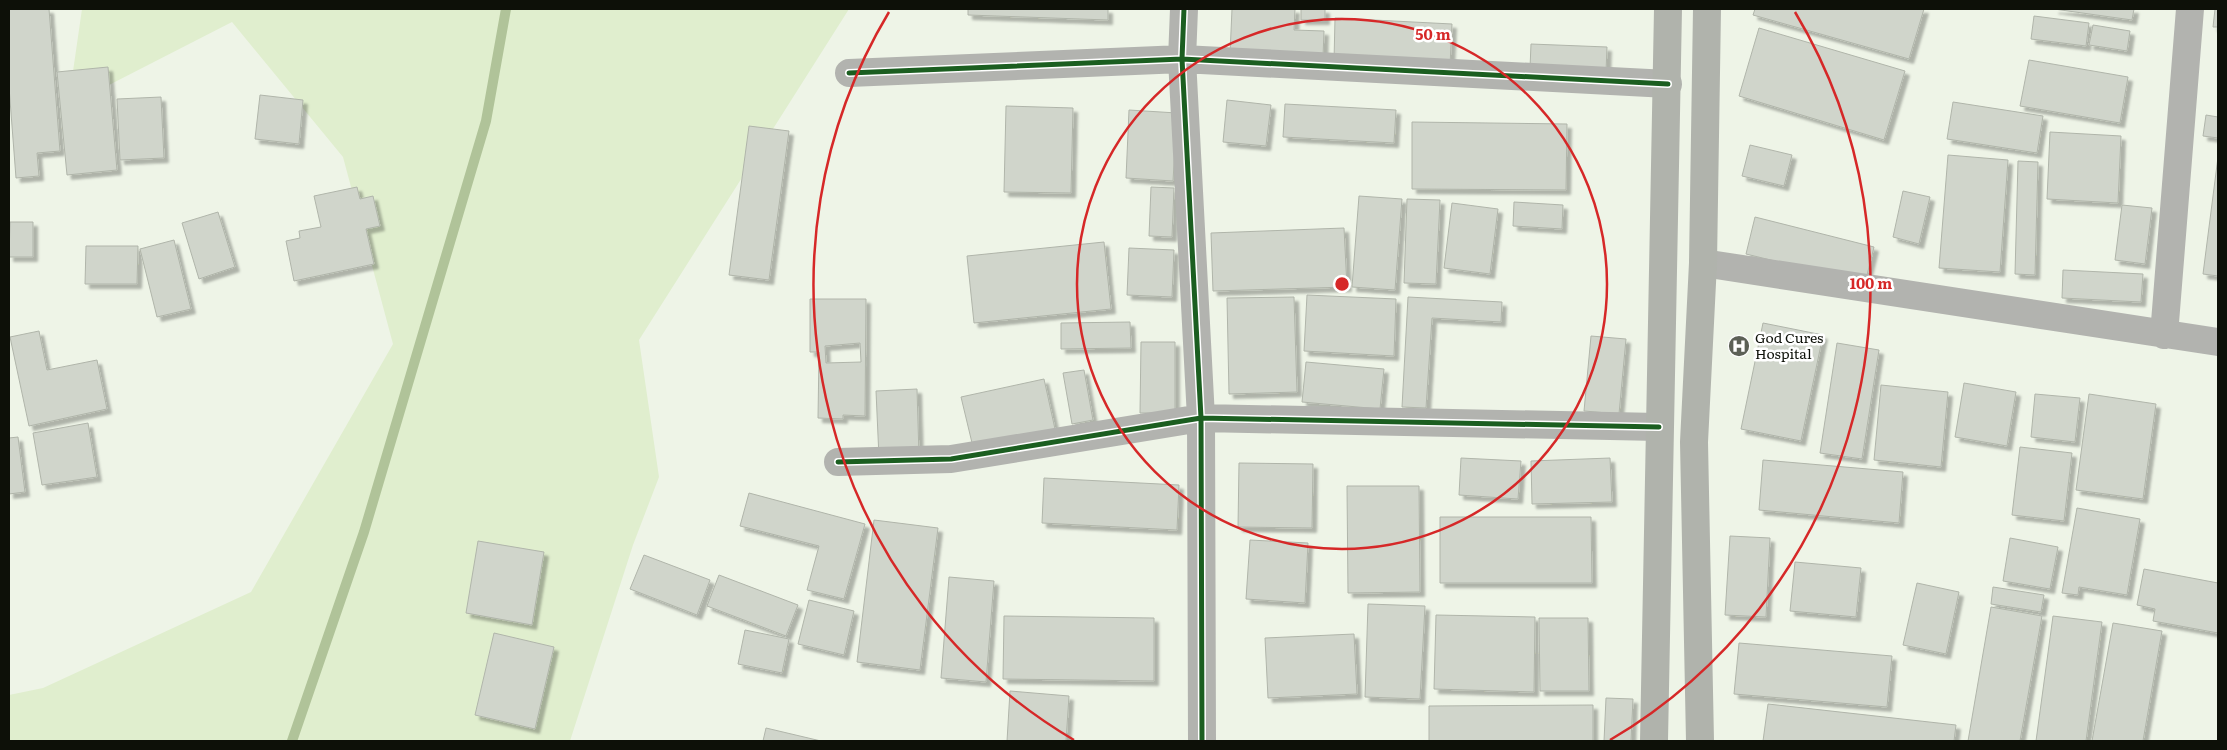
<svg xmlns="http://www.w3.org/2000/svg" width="2227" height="750" viewBox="0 0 2227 750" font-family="Literata,serif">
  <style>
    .green { fill: #e0eece }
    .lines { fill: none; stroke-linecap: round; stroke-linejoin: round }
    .stream { stroke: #b0c399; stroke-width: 10 }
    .building { fill: #d0d5cb; stroke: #b0b5aa; fill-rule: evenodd; filter: url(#shadow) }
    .street { stroke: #b2b3af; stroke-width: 28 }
    .secondary { stroke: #b0b3ac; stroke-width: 28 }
    .cycleway-casing { stroke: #fff; stroke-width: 8 }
    .cycleway { stroke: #1b5e20; stroke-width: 5 }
    .ring { fill: none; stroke: #d62828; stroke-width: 2.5 }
    .labels { text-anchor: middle; stroke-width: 5; stroke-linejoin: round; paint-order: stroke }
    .poi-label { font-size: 14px; fill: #0d1008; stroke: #fff; text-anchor: start }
    .centre { fill: #d62828; stroke: #fff; stroke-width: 2.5 }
    .ring-label { font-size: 15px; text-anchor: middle; font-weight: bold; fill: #d62828; stroke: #fff; stroke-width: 5; stroke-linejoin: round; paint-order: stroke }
  </style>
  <defs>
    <filter id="shadow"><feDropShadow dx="4.5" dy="4.5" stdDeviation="1" flood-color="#0004"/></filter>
  </defs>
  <rect width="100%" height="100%" fill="#eef4e7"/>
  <!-- green -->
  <path class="green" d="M82,9H849L639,340L659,477L633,545L570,741H9V695L43,688L251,592L393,344L343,157L232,22L68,106Z"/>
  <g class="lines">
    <!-- stream -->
    <path class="stream" d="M292,741L364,532L486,121L506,9"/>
  </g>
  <!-- building -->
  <path class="building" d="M9,9H49L60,151L37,153L39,176L16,178L9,87Z
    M968,9H1108V20L968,15Z
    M1232,9H1295L1294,30L1324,31L1323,57L1230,54Z
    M1301,9H1325V20H1301Z
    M1755,9H1924L1909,59L1753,15Z
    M2054,9H2134L2132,20Z
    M2215,9H2218V27H2213Z
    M2034,16L2089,23L2086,46L2031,39Z
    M1335,18L1452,24L1450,66L1334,61Z
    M2093,25L2130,31L2127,51L2089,45Z
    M1759,28L1905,71L1884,140L1739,96Z
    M1531,44L1607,47L1606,72L1530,68Z
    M2029,60L2128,77L2120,123L2020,106Z
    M108,67L117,170L67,175L57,72Z
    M260,95L303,100L299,144L255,139Z
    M161,97L164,158L120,160L117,99Z
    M1227,100L1271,105L1266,146L1223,142Z
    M1953,102L2043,116L2037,153L1947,139Z
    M1285,104L1396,110L1394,143L1283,137Z
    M1006,106L1073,108L1071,193L1004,192Z
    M1129,110L1177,113L1173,181L1126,178Z
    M2206,115L2218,117V138L2203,136Z
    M1412,122L1567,124L1566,190L1412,189Z
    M749,126L789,131L769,280L729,275Z
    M2050,132L2121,136L2118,203L2047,199Z
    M1750,145L1792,155L1784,186L1742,176Z
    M1948,155L2008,160L2000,272L1939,268Z
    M2218,157V276L2203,274Z
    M2018,161L2038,162L2035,275L2015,274Z
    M357,187L360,199L373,196L380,226L366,229L374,264L294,281L286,241L300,238L299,231L321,227L314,196Z
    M1151,187L1174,188L1172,237L1149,236Z
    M1903,191L1930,197L1919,244L1893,237Z
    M1359,196L1402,199L1395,290L1352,287Z
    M1407,199L1440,200L1436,284L1404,283Z
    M1514,202L1563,205L1562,229L1513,226Z
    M1452,203L1498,209L1490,274L1444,268Z
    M2122,205L2152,208L2145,264L2115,260Z
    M218,212L235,267L199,279L182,223Z
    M1755,217L1874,247L1865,283L1746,254Z
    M10,222H33V257H9Z
    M1344,228L1347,287L1213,291L1211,233Z
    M174,240L191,309L157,317L140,249Z
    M1104,242L1111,309L974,323L967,256Z
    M86,246H138L137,284H85Z
    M1129,248L1174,250L1172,297L1127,295Z
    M2063,270L2143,274L2141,302L2062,298Z
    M1307,295L1396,299L1394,356L1304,351Z
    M1294,297L1297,392L1229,394L1227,298Z
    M1408,297L1502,302L1501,322L1432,318L1426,408L1402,407Z
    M810,299H866L865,416L843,415V419L818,418L819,352H810ZM860,343L861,362L826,363L825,346Z
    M1130,322L1131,348L1061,349V323Z
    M1763,323L1823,335L1801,441L1741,429Z
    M39,331L47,370L97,360L107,409L29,426L10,337Z
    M1591,336L1626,339L1619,414L1584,411Z
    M1141,342H1175V413H1140Z
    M1837,343L1879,350L1862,459L1820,453Z
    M1306,362L1384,369L1380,409L1302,402Z
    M1084,370L1093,420L1072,424L1063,373Z
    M1044,379L1055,429L973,447L961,397Z
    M1964,383L2016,392L2007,446L1955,437Z
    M1881,385L1948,392L1941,467L1874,460Z
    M917,389L919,456L879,458L876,391Z
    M2035,394L2080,398L2075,442L2031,437Z
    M2089,394L2156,404L2143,499L2076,490Z
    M88,423L97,477L42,485L33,433Z
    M18,437L25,492L9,494V438Z
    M2020,447L2072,453L2064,521L2012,515Z
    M1461,458L1521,461L1518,499L1459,495Z
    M1610,458L1612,502L1532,504L1531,461Z
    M1763,460L1903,472L1899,523L1759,510Z
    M1239,463L1313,464L1312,528L1238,527Z
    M1044,478L1179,485L1177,530L1042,523Z
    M1347,486H1419L1420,592L1348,593Z
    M749,493L865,524L844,599L807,590L819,546L740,526Z
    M2077,508L2140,519L2127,595L2079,587L2078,595L2062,593Z
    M1440,517H1591L1592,583H1440Z
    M874,520L938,528L920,670L857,662Z
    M1730,536L1770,538L1766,617L1725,615Z
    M2010,538L2058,547L2050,589L2003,581Z
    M1250,540L1308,543L1305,603L1246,599Z
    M478,541L544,552L532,625L466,613Z
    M644,555L710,580L697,615L630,589Z
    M1795,562L1861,568L1856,617L1790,611Z
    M2144,569L2218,583V633L2153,621L2155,609L2137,605Z
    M719,575L798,605L786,636L707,606Z
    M949,577L994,581L986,682L941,678Z
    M1917,583L1959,592L1946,654L1903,645Z
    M1993,587L2044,595L2041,612L1991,604Z
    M809,600L854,611L844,655L798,644Z
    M1368,604L1425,606L1420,699L1365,697Z
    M1991,607L2042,616L2020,741H1968Z
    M1436,615L1535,617L1534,692L1434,689Z
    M1004,616L1154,618V681L1003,679Z
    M2053,616L2102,622L2086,741H2036Z
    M1539,618H1588L1589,691H1540Z
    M2113,623L2162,631L2143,741H2092Z
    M745,630L789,639L782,673L738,664Z
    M494,633L554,647L535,729L475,715Z
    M1354,634L1357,694L1268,698L1265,638Z
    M1739,643L1892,656L1887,707L1734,694Z
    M1010,691L1069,696L1066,741H1007Z
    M1606,698L1633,699L1631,741H1604Z
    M1768,704L1956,725L1954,741H1763Z
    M1593,705V741H1429V706Z
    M766,728L821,741H763Z"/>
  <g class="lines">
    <!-- street -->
    <path class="street" d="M1184,9L1182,59L1668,84
      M849,73L1182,59L1201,418L1202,741
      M1703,263L2218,342
      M2164,335L2190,9
      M838,462L951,459L1201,418L1659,427"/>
    <!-- secondary -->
    <path class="secondary" d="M1654,741L1668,9
      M1700,741L1694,442L1703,263L1707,9"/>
    <!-- cycleway casing -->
    <g class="cycleway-casing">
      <path id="cycleway" d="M1184,9L1182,59L1668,84
        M849,73L1182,59L1201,418L1202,741
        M838,462L951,459L1201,418L1659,427"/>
    </g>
    <!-- cycleway -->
    <use href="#cycleway" class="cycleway"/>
  </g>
  <!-- distance rings -->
  <g class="ring">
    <circle cx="1342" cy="284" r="265"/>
    <path d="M1074 740A529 529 0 0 1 889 12M1795 12A529 529 0 0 1 1610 740"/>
  </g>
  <!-- icons -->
  <defs>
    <g id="hospital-disc" transform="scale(1.125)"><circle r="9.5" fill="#5c6056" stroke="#fff"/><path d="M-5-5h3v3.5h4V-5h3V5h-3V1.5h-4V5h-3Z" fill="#fff"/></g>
  </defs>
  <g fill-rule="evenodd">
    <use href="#hospital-disc" x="1739" y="346"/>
  </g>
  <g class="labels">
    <!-- poi labels -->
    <g class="poi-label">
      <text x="1755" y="343">God Cures<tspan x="1755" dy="16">Hospital</tspan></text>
    </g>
  </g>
  <circle cx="1342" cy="284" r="8" class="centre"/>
  <g class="ring-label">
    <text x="1433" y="40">50 m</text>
    <text x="1871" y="289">100 m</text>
  </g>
  <!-- border -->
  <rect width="2227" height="750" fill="none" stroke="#0d1008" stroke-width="20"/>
</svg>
